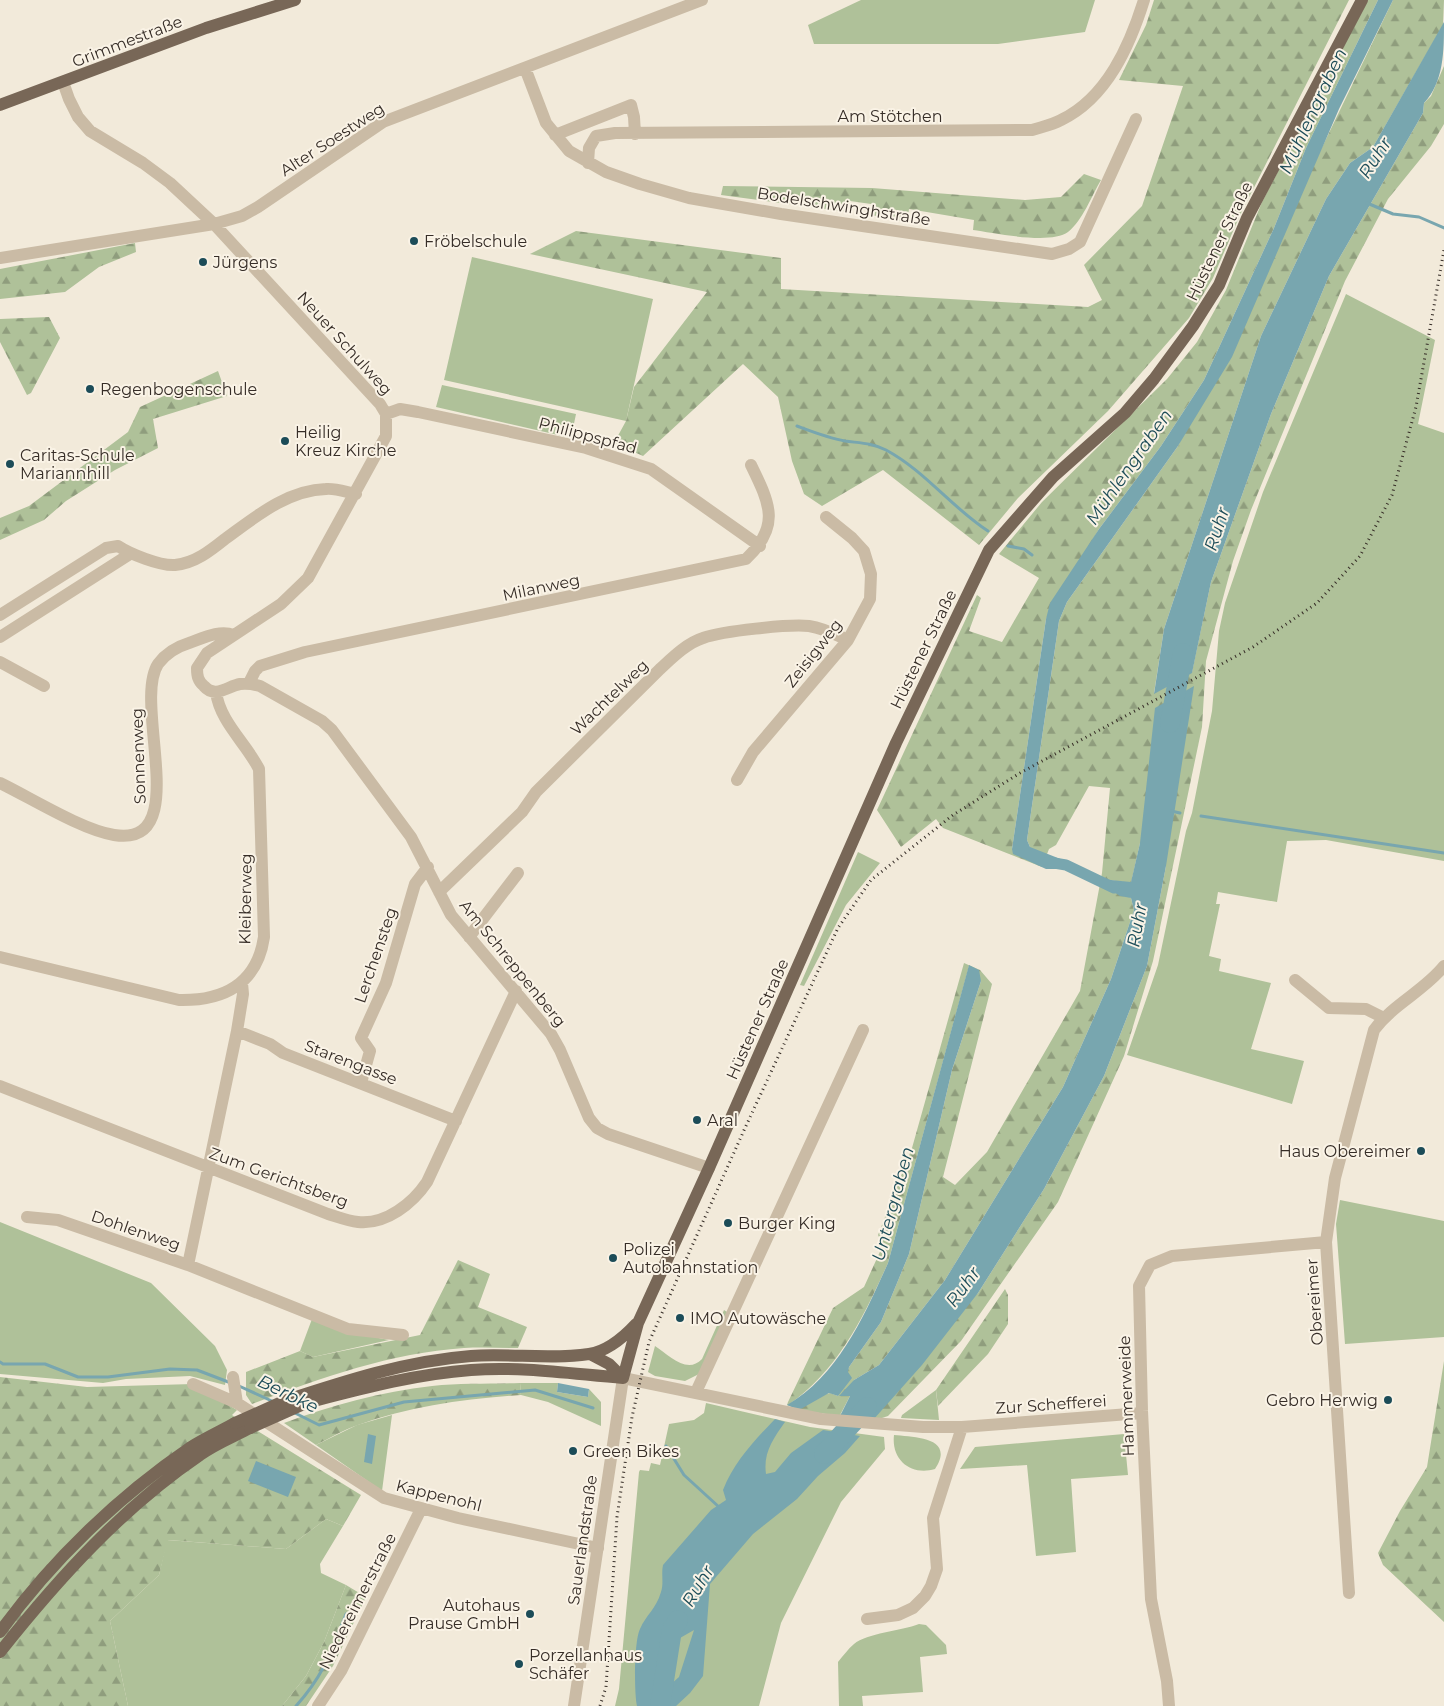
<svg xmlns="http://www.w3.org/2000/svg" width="1444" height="1706" viewBox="0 0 1444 1706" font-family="Montserrat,sans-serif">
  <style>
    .grass { fill: #afc199 }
    .forest { fill: url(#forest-firs); fill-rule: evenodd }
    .water { fill: #78a6af; fill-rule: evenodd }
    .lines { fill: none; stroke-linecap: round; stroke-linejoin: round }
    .stream { stroke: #78a6af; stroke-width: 3 }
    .canal { stroke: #78a6af; stroke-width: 11 }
    .river { stroke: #78a6af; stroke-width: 20 }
    .minor { stroke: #cabba5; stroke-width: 12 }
    .tertiary { stroke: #cabba5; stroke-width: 12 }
    .primary { stroke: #786757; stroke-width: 12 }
    .rail { stroke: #362d27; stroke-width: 3; stroke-dasharray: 1 4; stroke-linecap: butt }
    .primary-bridge { stroke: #786757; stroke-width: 12 }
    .poi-dot { fill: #1c4c58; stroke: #faf3e6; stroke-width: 2 }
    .labels { text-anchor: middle; stroke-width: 4; stroke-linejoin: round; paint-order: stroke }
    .street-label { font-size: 16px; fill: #362d27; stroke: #faf3e6 }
    .poi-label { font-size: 16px; fill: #362d27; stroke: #faf3e6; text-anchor: start }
    .water-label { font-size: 18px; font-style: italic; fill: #1c4c58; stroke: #faf3e6 }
  </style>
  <defs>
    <pattern id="forest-firs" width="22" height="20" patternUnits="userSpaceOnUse" patternTransform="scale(1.25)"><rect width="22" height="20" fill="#afc199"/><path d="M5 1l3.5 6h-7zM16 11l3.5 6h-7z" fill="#8f9d7d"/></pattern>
  </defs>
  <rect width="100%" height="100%" fill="#f2eada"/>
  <!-- grass -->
  <path class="grass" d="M861,0H1095L1085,32L998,44H814L808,25Z
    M472,257L653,299L626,421L444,380Z
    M1346,294L1435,340L1418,424L1444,433V861L1326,840L1287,841L1277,902L1218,892L1216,904H1220L1209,956L1221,959L1219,971L1271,983L1251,1049L1304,1061L1292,1104L1127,1055L1158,965L1186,831L1192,813L1212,711L1219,631L1225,603L1263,492Z
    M442,385L576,414L571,438L436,407Z
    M858,852L880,863L846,905L804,986L800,985Z
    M1340,1200L1444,1221V1337L1345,1344L1336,1224Z
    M0,1222L151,1283L215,1346L227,1370L225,1385L190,1376L126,1379L103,1383L0,1374Z
    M724,1310L727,1312L699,1374L685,1381L655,1376L648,1372L655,1346C669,1355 687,1375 702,1359Z
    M312,1319L342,1331L389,1340L313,1357L300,1351Z
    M520,1383H558L557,1392L588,1397L589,1389L601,1402V1426L548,1402L521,1395Z
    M936,1390L939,1420L901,1418L902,1415Z
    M706,1403L810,1427L884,1437L885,1449L841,1502L781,1623L759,1706H615L619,1689L639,1472L640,1470L649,1471L651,1463L660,1465L669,1424L694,1420L704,1413Z
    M392,1415L382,1491L316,1445L357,1425Z
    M1124,1434L1128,1475L1071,1479L1076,1552L1036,1556L1027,1465L960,1469L975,1447Z
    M894,1435C914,1437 956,1437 935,1469C911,1476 891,1460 894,1435Z
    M326,1519L343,1526L320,1564L321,1573L346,1585L324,1642L306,1676L282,1706H128L110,1621L159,1575L167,1540L286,1549Z
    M919,1624L926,1625L946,1645L947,1654L920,1657L923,1692L862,1696L863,1706H839L838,1662C843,1656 848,1649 854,1644C867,1633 901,1631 919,1624Z"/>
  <!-- forest -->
  <path class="forest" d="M1154,0H1349L1240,215L1213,278L1189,318L1108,411L1018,498L979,545L883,470L822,506L804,494L792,461L778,397L743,364L643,456L614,443L626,421L634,387L707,292L530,254L576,231L781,258V289L1088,307L1102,300L1084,265L1142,206L1183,86L1119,80L1146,25Z
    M1368,0H1378L1306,148L1274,228L1204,380L1161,446L1099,529L1046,619L1012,849L1030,847L1027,840L1059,621L1067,602L1178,446L1393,0H1444L1443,25L1373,147L1350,163L1326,199L1261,336L1164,629L1154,693L1192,672L1211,582L1271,414L1329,276L1423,113L1424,103L1431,96L1444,66V124L1431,146L1388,199L1345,281L1251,510L1233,561L1206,661L1202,727L1153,961L1124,1056L1058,1202L961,1341L888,1416L873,1421L799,1410L787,1405L788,1402L833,1308L864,1287L883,1245L878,1235L912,1148L964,963L980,970L992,984L943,1177L955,1185L987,1152L1080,991L1102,873L1110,788L1089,786L1056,845L1049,849L1042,867L943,828L936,819L901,847L877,810L977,595L981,598L969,631L1002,642L1039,578L999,554L1042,502L1167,379L1197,342L1226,290L1262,202ZM1140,843L1166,866L1147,966L1104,1076L1044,1189L978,1293L840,1415L850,1396L854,1380L879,1365L945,1280L1063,1087L1111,979L1134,910L1131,898L1101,879L1131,883ZM969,966L981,981L952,1070L909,1254L881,1322L849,1367L838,1396L830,1393L788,1405C838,1371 864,1316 888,1263Z
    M1084,174L1101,180C1091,197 1083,220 1068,232C1051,245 994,233 973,230L974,220L909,209L907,222L871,215V204L850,201L848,212L721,195L723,186L872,188L1025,200L1061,197Z
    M135,243L136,252L99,267L65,292L0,299V269Z
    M49,317L60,338L31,393L27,395L0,342V319Z
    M218,371L227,396L153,419L158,448L115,470L66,501L44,520L0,540V518L29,506L128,432L140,407Z
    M458,1260L490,1274L478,1307L527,1327L518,1348C500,1348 482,1347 464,1348C391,1353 320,1378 252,1404L246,1395V1372L300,1351L313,1357L420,1335Z
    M1005,1289L1008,1295V1324L988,1354L938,1406L936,1390Z
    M1444,1361V1622L1383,1565L1378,1553L1400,1511L1427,1467Z
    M0,1377L87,1387L193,1384L237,1410L232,1415L361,1495L343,1526L326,1519L286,1549L168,1540L159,1575L110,1621L128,1706H0Z
    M520,1383L521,1395C466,1399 410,1406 358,1425C343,1430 330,1438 316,1445L284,1423C332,1405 381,1392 432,1386C461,1383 491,1384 520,1383Z
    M346,1585L366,1597L333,1666L306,1706H282L306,1676L324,1642Z"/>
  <!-- water -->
  <path class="water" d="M1378,0H1393L1339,109L1232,357L1178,446L1067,602L1059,621L1027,840L1030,847L1063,860L1060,869H1046L1013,854L1012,849L1046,619L1050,603L1099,529L1161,446L1204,380L1274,228L1306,148Z
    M1444,22C1444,51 1444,82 1424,103L1423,113L1329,276L1271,414L1211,582L1192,673L1154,694L1164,629L1261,336L1326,199L1350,163L1373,147Z
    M1194,686L1166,866L1147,966L1104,1076L1044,1189L978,1293L922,1365L873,1420L840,1416L850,1396H839L854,1380L879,1365L945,1280L1063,1087L1111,979L1134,910L1131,898L1120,896L1100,883L1101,879L1131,882L1140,843L1155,708Z
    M1067,861L1095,874L1093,880L1064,869Z
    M969,965L979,970L981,981L952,1070L909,1254L881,1322L849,1367L848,1372L852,1378L838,1396L829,1393L799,1410L787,1405C839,1375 865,1314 888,1263Z
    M558,1383L589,1389L588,1397L557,1392Z
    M775,1419L785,1422C773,1439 763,1453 766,1474L775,1472L791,1453L823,1430L860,1436L845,1453L818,1476L797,1499L753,1534L710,1584L703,1676L690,1693L676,1706H637C634,1693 634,1641 640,1629C646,1615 656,1609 661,1592C664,1583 661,1574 663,1565L711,1510L726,1500L723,1490C734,1462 754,1441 775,1419ZM694,1630L679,1677L654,1699L657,1666L666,1646Z
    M368,1434L376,1436L372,1464L364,1462Z
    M256,1461L296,1477L288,1497L248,1481Z"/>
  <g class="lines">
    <!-- stream -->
    <path class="stream" d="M1367,203L1393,214L1419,217L1444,228
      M797,426C813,432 828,438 845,441C859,443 873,443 886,450C925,471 951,507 988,531
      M1008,546L1024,549L1032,555
      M1171,811L1180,813
      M1201,816L1444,853
      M0,1362L3,1364H45L78,1377H108L170,1369L197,1370L231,1383
      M239,1386L274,1402
      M295,1413L319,1425L404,1402L535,1390L593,1408
      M666,1446L684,1475L719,1507
      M296,1706C324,1675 331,1652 346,1614"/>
    <!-- canal -->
    <path class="canal" d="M1048,862L1066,865L1114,888"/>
    <!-- river -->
    <path class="river" d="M1170,723L1183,653
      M824,1454L867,1407
      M660,1706L672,1630L678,1620"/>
    <!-- minor -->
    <path class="minor" d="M525,68L546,123L569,151L606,172L640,184L689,198L781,214L1052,254L1069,249L1080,242L1136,119
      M63,82L69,99L78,117L90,131L143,163L170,183L214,224L380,404L386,414V436L308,578L281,604L207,653L197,668C197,676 198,681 204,686C215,699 228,686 240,684C248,683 253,684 260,686L322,721L332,730L411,837L451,915L551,1034L560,1050L589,1118L597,1128L608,1134L709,1168
      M555,135L631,105L634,117L635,134
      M588,163L589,148L596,136L615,133L1032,130C1041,127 1052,125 1061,120C1107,98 1130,45 1144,0
      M0,258L214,224L242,216L258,207L383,122L702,0
      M386,414L400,409L418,412L586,448L651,469L760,546
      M0,615L106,548L118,546C130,554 160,566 175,565C195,563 210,551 225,539C254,518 287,490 326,489C335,488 346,492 356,494
      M0,637L130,554
      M0,662L44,686
      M249,683L255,671L260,666L305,652L746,559C781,526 770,504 751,465
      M737,780L753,752L848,640L870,599L871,574L864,551L852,538L826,517
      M0,783C31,798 82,830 114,835C194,848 132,704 158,664C166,653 176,647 189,643C201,639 220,629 233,635
      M439,892L522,812L536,792L660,669C672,658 687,643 703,638C723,631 788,624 809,626C823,628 835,634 848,640
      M469,937L518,873
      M0,957L179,1000C224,1001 257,984 264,937L259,769C246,743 220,722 216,692
      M1295,980L1329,1008L1366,1009L1384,1018
      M237,1031L270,1044L283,1053L456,1121
      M361,1083L370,1051L361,1038L386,983L415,884L428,867
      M0,1086L328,1214C338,1217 348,1221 358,1222C386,1225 413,1203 427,1182L516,991
      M27,1217L58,1220L188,1265L348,1329L403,1335
      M188,1265L237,1031L243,994L242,983
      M233,1377L237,1403
      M623,1378L821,1419L923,1427H962L1142,1413
      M193,1384L237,1403L384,1498L458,1518L598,1548
      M696,1392L863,1030
      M1349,1593L1326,1242L1335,1178L1374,1030C1393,1004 1424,991 1444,966
      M867,1619L898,1615L913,1608L925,1596L931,1586L937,1569L933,1518L962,1427
      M318,1706L341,1671L421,1509
      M1169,1706L1167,1681L1151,1599L1142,1411L1139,1286L1150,1265L1172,1256L1326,1242"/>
    <!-- tertiary -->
    <path class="tertiary" d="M574,1706L623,1378"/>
    <!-- primary -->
    <path class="primary" d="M0,105L206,28L295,0
      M590,1354L609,1364L623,1378
      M623,1378L638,1323L709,1168L896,743L989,550L1053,477L1125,413L1154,379L1193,326L1219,285L1247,218L1362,0
      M284,1401C345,1381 406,1361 471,1356C510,1353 550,1360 589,1354C608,1351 623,1338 636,1324
      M306,1403C360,1389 415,1374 471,1370C521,1366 573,1374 623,1378
      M0,1632C51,1561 119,1496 191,1447C205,1438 221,1431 235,1423
      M0,1652C58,1579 122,1508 200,1455C215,1444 233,1437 250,1428"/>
    <!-- rail -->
    <path class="rail" d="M600,1706L606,1687L617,1517L632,1417L649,1342L745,1128L838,928L871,880L953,815L1020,773L1253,647L1317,603L1360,556L1392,495L1416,407L1444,250"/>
    <!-- primary-bridge -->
    <path class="primary-bridge" d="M235,1423L284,1401
      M250,1428L306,1403"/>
  </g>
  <!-- markers -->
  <g class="poi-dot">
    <circle cx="414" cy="241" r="5"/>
    <circle cx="203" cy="262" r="5"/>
    <circle cx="90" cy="389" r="5"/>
    <circle cx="285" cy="441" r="5"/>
    <circle cx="10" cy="464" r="5"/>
    <circle cx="697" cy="1120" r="5"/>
    <circle cx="1421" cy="1151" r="5"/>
    <circle cx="728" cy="1223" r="5"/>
    <circle cx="613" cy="1258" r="5"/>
    <circle cx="680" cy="1318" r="5"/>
    <circle cx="1388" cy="1400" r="5"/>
    <circle cx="573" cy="1451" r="5"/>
    <circle cx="530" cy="1614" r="5"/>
    <circle cx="519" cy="1664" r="5"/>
  </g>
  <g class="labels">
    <!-- street labels -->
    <g class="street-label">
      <text transform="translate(127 41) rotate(-21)" y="6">Grimmestraße</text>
      <text x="890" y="122">Am Stötchen</text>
      <text transform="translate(332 139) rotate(-33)" y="6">Alter Soestweg</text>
      <text transform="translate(844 206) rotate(9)" y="6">Bodelschwinghstraße</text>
      <text transform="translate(1219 241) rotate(-64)" y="6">Hüstener Straße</text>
      <text transform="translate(345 343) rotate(48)" y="6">Neuer Schulweg</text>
      <text transform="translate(588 435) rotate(15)" y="6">Philippspfad</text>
      <text transform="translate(541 587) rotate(-12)" y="6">Milanweg</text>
      <text transform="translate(923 649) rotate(-64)" y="6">Hüstener Straße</text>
      <text transform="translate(813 653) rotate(-52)" y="6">Zeisigweg</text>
      <text transform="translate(609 697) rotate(-44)" y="6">Wachtelweg</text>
      <text transform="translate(138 756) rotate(-92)" y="6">Sonnenweg</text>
      <text transform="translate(245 899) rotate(-89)" y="6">Kleiberweg</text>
      <text transform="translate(375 955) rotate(-71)" y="6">Lerchensteg</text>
      <text transform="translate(513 963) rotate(51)" y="6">Am Schreppenberg</text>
      <text transform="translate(757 1019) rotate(-66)" y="6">Hüstener Straße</text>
      <text transform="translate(351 1062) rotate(21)" y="6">Starengasse</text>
      <text transform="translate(279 1177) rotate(20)" y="6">Zum Gerichtsberg</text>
      <text transform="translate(136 1230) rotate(19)" y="6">Dohlenweg</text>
      <text transform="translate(1314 1302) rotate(-94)" y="6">Obereimer</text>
      <text transform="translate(1126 1396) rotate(-92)" y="6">Hammerweide</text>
      <text transform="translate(1051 1404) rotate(-4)" y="6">Zur Schefferei</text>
      <text transform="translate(439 1495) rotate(14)" y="6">Kappenohl</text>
      <text transform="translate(582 1540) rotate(-82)" y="6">Sauerlandstraße</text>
      <text transform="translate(357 1601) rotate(-63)" y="6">Niedereimerstraße</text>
    </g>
    <!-- poi labels -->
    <g class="poi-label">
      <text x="424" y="247">Fröbelschule</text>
      <text x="213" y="268">Jürgens</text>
      <text x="100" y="395">Regenbogenschule</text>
      <text x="295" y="438">Heilig<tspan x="295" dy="18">Kreuz Kirche</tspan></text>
      <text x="20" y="461">Caritas-Schule<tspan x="20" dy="18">Mariannhill</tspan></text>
      <text x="707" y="1126">Aral</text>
      <text x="1411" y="1157" text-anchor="end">Haus Obereimer</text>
      <text x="738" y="1229">Burger King</text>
      <text x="623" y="1255">Polizei<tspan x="623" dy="18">Autobahnstation</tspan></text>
      <text x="690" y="1324">IMO Autowäsche</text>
      <text x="1378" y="1406" text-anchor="end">Gebro Herwig</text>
      <text x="583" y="1457">Green Bikes</text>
      <text x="520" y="1611" text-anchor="end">Autohaus<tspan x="520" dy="18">Prause GmbH</tspan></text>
      <text x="529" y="1661">Porzellanhaus<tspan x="529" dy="18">Schäfer</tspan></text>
    </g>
    <!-- water labels -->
    <g class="water-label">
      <text transform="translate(1313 111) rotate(-65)" y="6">Mühlengraben</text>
      <text transform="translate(1375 158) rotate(-57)" y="6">Ruhr</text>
      <text transform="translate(1129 467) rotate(-55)" y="6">Mühlengraben</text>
      <text transform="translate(1217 529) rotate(-72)" y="6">Ruhr</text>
      <text transform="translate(1137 925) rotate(-80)" y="6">Ruhr</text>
      <text transform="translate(893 1204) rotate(-75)" y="6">Untergraben</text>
      <text transform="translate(963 1287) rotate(-53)" y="6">Ruhr</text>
      <text transform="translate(288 1394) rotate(26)" y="6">Berbke</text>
      <text transform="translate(698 1586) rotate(-59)" y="6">Ruhr</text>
    </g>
  </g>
</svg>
